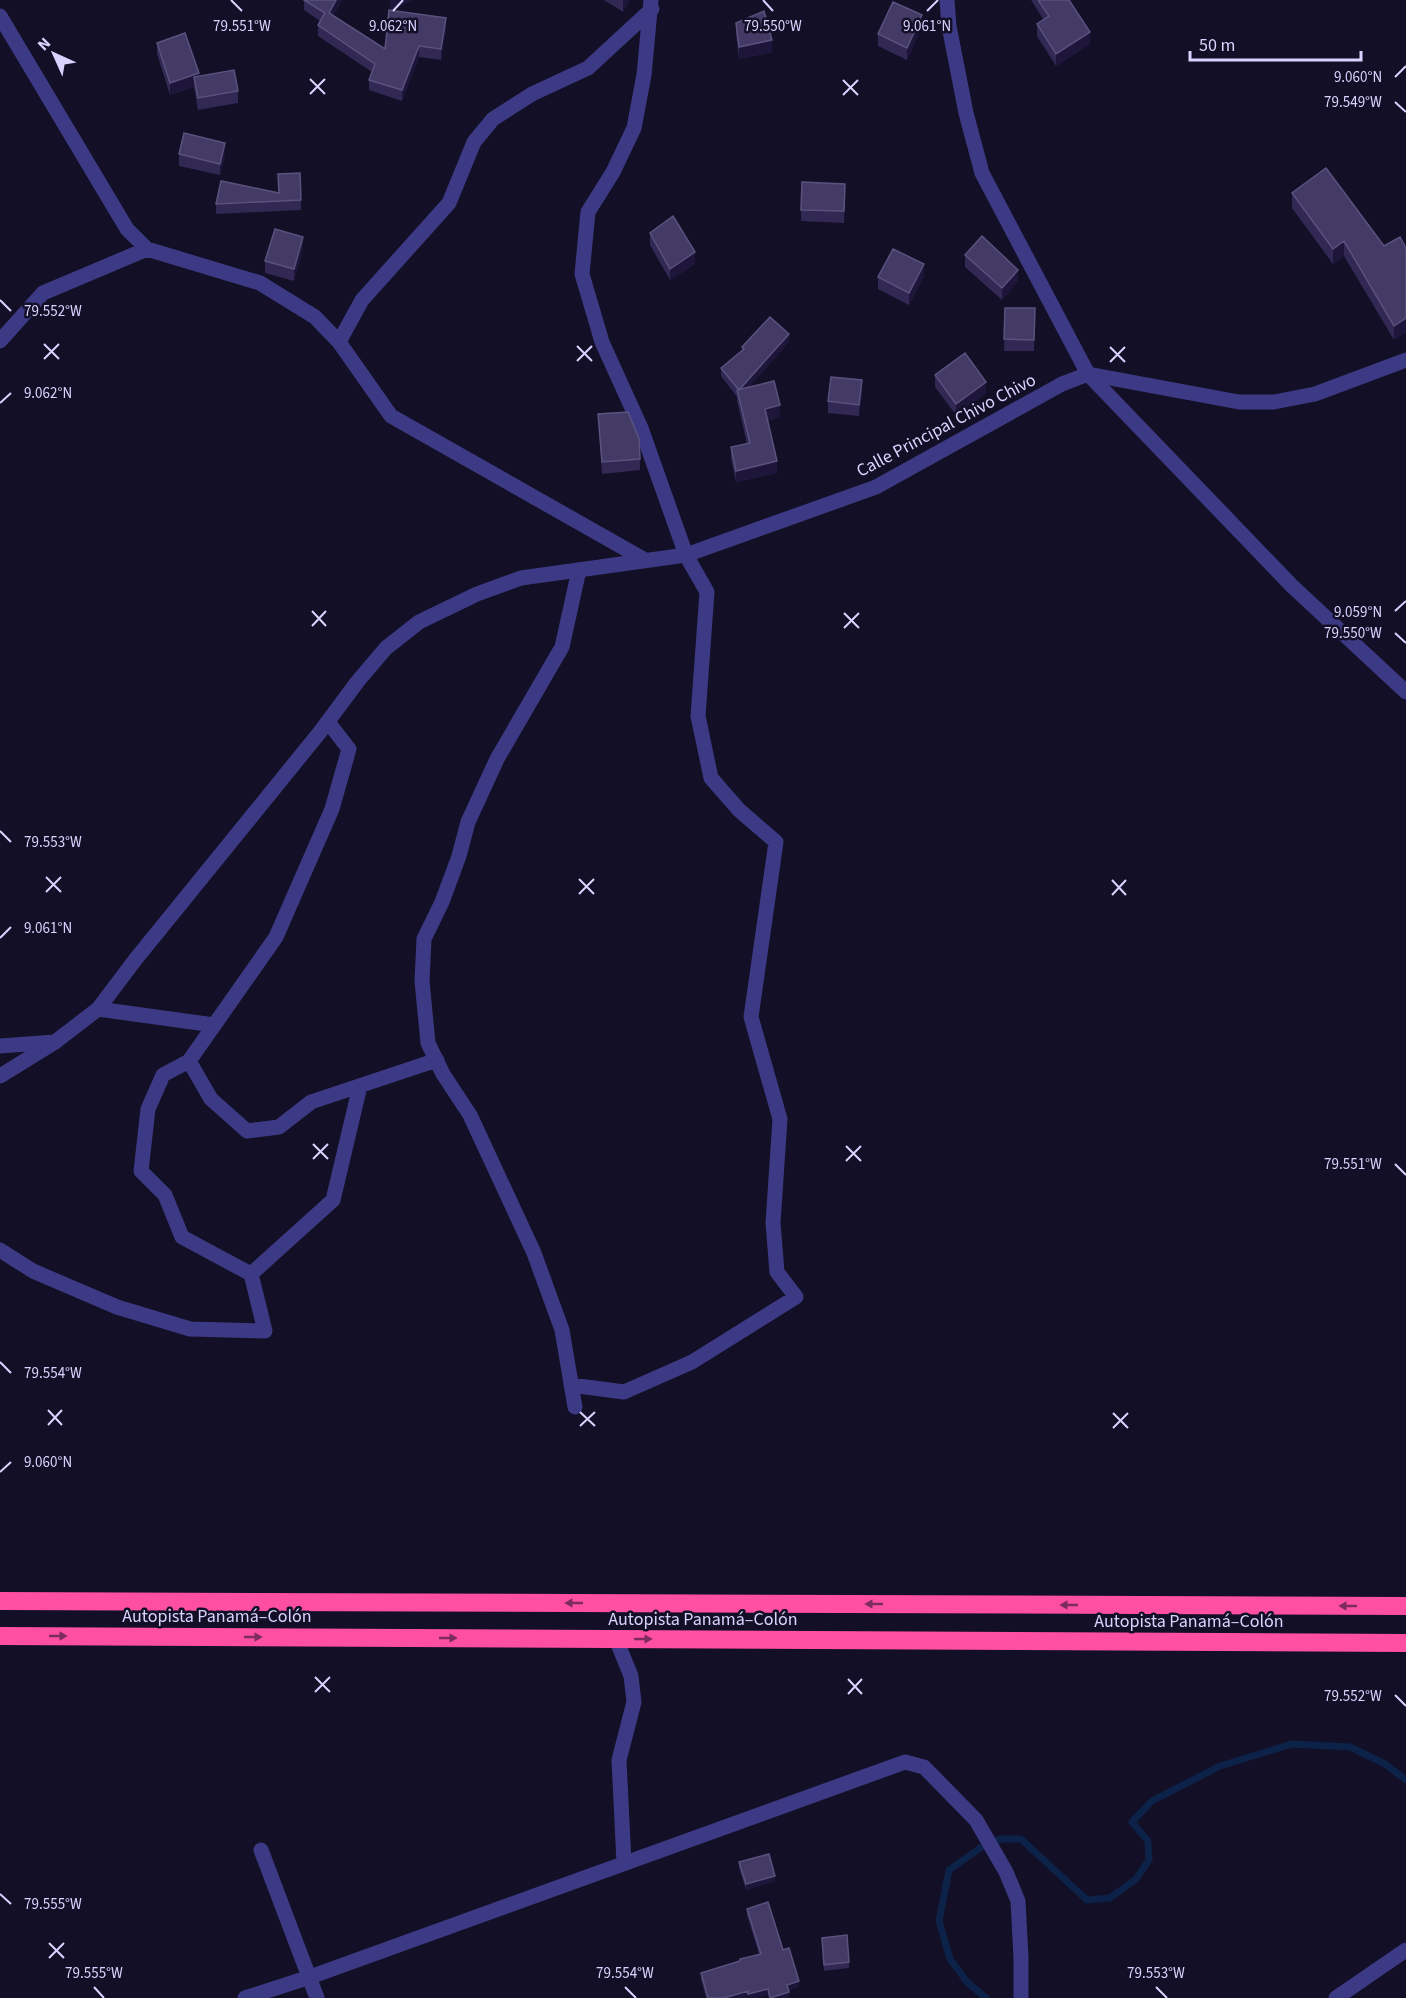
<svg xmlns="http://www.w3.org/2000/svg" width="1406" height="1998" viewBox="0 0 1406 1998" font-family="'Source Sans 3',sans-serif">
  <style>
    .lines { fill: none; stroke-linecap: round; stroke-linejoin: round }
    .stream { stroke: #0c2248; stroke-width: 7 }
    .minor { stroke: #3d3a85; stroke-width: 15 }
    .tertiary { stroke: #3d3a85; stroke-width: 15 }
    .motorway { stroke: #ff4fa3; stroke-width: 18 }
    .wall { fill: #312854 }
    .shaded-wall { fill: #1d163a }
    .building { fill: #433a66; stroke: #5a527e; stroke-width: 1.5 }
    .oneway { fill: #7d2c5e }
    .ticks { fill: none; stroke: #d9d4ff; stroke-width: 2 }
    .labels { text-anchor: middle; stroke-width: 5; stroke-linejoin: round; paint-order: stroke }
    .street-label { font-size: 18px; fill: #d9d4ff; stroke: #130f26 }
    .ticks-label { font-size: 15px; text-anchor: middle; fill: #d9d4ff; stroke: #130f26; stroke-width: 5; stroke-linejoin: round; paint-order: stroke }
  </style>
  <rect width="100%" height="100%" fill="#130f26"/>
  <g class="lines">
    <!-- stream -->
    <path class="stream" d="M986,1998L967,1982L950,1959L939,1921L949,1870L989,1842L1001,1839H1021L1087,1900L1110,1898L1136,1879L1149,1860L1148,1841L1132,1822L1152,1801L1220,1766L1292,1744L1350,1747L1385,1764L1406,1780"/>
    <!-- minor -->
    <path class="minor" d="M947,0L949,26L966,113L982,173L1088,374L1292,586L1406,692
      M0,16L127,229L147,249L260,283L315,317L339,342L391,416L645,560
      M0,341L43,293L147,249
      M339,342L362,300L449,203L474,142L493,119L532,94L588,68L652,9
      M328,722L349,749L332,809L276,937L189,1061L211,1099L247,1131L279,1127L311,1102L437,1060
      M98,1009L214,1025
      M0,1046L55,1042
      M0,1250L33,1271L117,1307L190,1329L265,1331L251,1274L182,1237L165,1195L141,1171L148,1109L163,1075L189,1061
      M251,1274L333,1200L360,1086
      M571,1385L624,1392L692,1362L796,1297L777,1272L773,1223L780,1119L751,1017L776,842L739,810L711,778L698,716L707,592L686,555L641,428L602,342L582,274L588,212L613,172L634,128L644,75L651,0
      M575,1407L562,1330L534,1253L470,1115L443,1074L428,1043L422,981L424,939L442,902L459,856L468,822L497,759L562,647L579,570
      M616,1639L631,1676L634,1702L619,1760L624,1863
      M261,1850L317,1998
      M245,1998L310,1977L905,1762L924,1767L976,1820L1006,1872L1018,1901L1021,1957V1998
      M1336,1998L1406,1950"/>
    <!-- tertiary -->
    <path class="tertiary" d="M0,1076L55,1042L98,1009L135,960L320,732L358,681L386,648L419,622L477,594L521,578L686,555L876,487L1062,384L1088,374L1239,402H1274L1315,394L1406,360"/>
    <!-- motorway -->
    <path class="motorway" d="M0,1601L1406,1606
      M0,1636L1406,1643"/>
  </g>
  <!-- wall -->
  <path class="wall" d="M304,0H342L333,16L385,49L390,10V0H412L391,10L446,29L441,60L419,57L402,101L369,90V80L372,72L318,36V25L320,21L304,10Z
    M604,0H630L623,12Z
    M1031,0H1069L1090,44L1056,66L1037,36V24L1043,19Z
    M736,23L772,52L739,59L736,34Z
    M922,27L907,60L878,46V34Z
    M157,43L199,77L238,91V103L198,110L194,87L170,95L157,54Z
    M179,154L225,155L220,175L179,166Z
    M278,193L301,200V210L216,214V204Z
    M1292,193L1384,246L1406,248L1394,340L1344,256L1333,264L1292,208Z
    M845,195L844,223L801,221V210Z
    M650,233L695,264L670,280L650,245Z
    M303,248L294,281L265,273V261Z
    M965,255L1018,281L1002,300L965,267Z
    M924,276L909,305L878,289V277Z
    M1005,308H1035L1034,351H1004Z
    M789,342L749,387L780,417L768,420L777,473L736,482L731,459V447L747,444L737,401V397L721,376V368L742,350V347Z
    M935,375L986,393L956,415L935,387Z
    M862,392L859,416L828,413V401Z
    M598,414L640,459V470L602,474Z
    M739,1862L775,1881L746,1890L739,1868Z
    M747,1909L783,1950L799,1987L789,1990V1998H769L768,1995L755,1998H748V1997L744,1998H706L701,1979V1973L759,1954L747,1915Z
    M822,1938L849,1962V1968L824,1971Z"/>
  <!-- shaded-wall -->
  <path class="shaded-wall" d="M336,0H342L329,24V13Z
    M390,0H412L390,10Z
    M623,0H630L623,12Z
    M922,15V27L907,60V48Z
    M446,18V29L441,60V49Z
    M1090,32V44L1056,66V54Z
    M772,40V52L739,59V47Z
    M419,46V57L402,101V90Z
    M199,73V85L194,77V87L170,95V83Z
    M225,143V155L220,175V164Z
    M303,237V248L294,281V269Z
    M1344,241V256L1333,264V249Z
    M695,252V264L670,280V269Z
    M924,264V276L909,305V293Z
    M1018,270V281L1002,300V288Z
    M1406,318V333L1394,340V326Z
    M789,334V342L739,398V390Z
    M862,380V392L859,416V405Z
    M986,382V393L956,415V404Z
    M780,405V417L765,420V409Z
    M777,461V473L736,482V471Z
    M775,1876V1881L746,1890V1884Z
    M799,1981V1987L787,1991V1985Z
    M768,1989V1995L755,1998H748V1994Z
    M748,1991V1997L744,1998H724Z
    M789,1992V1998H770Z"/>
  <!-- building -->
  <path class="building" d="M304,0H336L329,13L385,49L389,10L446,18L441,49L419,46L402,90L369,80L375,64L318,25L325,13Z
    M1038,0H1069L1090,32L1056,54L1037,24L1049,16Z
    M893,2L922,15L907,48L878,34Z
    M764,11L772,40L739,47L736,23Z
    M185,33L199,73L170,83L157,43Z
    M234,70L238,91L198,98L194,77Z
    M184,133L225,143L220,164L179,154Z
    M1326,168L1384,246L1400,237L1406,248V318L1394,326L1344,241L1333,249L1292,193Z
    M300,173L301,200L216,204L221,181L279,193L278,174Z
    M802,182L845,184L844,211L801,210Z
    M673,216L695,252L670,269L650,233Z
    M275,229L303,237L294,269L265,261Z
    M982,236L1018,270L1002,288L965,255Z
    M893,249L924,264L909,293L878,277Z
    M1005,308H1035L1034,340L1004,339Z
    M770,317L789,334L739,390L721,368L744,349L742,347Z
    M965,353L986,382L956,404L935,375Z
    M831,377L862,380L859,405L828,401Z
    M774,381L780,405L765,409L777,461L736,471L731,447L750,443L737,390Z
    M628,412L639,439L640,459L602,462L598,414Z
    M769,1854L775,1876L746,1884L739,1862Z
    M768,1902L783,1950L789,1948L799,1981L787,1985L789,1992L770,1998L768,1989L748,1994V1991L724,1998H708L701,1973L740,1961V1959L761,1954L747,1909Z
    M847,1935L849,1962L824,1965L822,1938Z"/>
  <!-- one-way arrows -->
  <defs><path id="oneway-solid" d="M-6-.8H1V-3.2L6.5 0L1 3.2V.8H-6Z" transform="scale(1.5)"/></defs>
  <g class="oneway">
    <use href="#oneway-solid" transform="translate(574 1603) rotate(-180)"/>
    <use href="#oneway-solid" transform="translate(874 1604) rotate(-180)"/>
    <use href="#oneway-solid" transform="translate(1069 1605) rotate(-180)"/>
    <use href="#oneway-solid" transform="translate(1348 1606) rotate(-180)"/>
    <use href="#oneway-solid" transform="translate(58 1636)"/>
    <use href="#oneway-solid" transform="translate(253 1637)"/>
    <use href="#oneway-solid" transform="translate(448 1638)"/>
    <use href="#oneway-solid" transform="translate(643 1639)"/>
  </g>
  <!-- ticks -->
  <path class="ticks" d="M231,0L242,11M763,0L773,11M393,11L403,0M927,11L938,0M1395,77L1406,66M310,79L325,94M843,80L858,95M310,94L325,79M843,95L858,80M1395,102L1406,112M0,300L11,311M44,344L59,359M577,346L592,361M1110,347L1125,362M44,359L59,344M577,361L592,346M1110,362L1125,347M0,403L11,393M312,611L326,626M1395,611L1406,601M844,613L859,628M312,626L326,611M844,628L859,613M1395,633L1406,643M0,831L11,842M46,877L61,892M579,879L594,894M1112,880L1126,895M46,892L61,877M579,894L594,879M1112,895L1126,880M0,938L11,927M313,1144L328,1159M846,1146L861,1161M313,1159L328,1144M846,1161L861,1146M1395,1164L1406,1175M0,1362L11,1373M48,1410L62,1425M580,1412L595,1426M1113,1413L1128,1428M48,1425L62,1410M580,1426L595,1412M1113,1428L1128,1413M0,1472L11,1462M315,1677L330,1692M848,1679L862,1694M315,1692L330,1677M848,1694L862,1679M1395,1695L1406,1706M0,1894L11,1904M49,1943L64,1958M49,1958L64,1943M94,1987L104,1998M625,1987L636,1998M1156,1987L1167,1998"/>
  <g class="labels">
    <!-- street labels -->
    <g class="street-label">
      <text transform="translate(946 425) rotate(-28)" y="6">Calle Principal Chivo Chivo</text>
      <text x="217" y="1622">Autopista Panamá–Colón</text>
      <text x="703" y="1625">Autopista Panamá–Colón</text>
      <text x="1189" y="1627">Autopista Panamá–Colón</text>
    </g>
  </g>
  <g class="ticks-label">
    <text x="242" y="31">79.551°W</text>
    <text x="393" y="31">9.062°N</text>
    <text x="773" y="31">79.550°W</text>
    <text x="927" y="31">9.061°N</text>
    <text x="1358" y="82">9.060°N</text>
    <text x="1353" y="107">79.549°W</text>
    <text x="53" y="316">79.552°W</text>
    <text x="48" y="398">9.062°N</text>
    <text x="1358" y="617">9.059°N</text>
    <text x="1353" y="638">79.550°W</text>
    <text x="53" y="847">79.553°W</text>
    <text x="48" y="933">9.061°N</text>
    <text x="1353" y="1169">79.551°W</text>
    <text x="53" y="1378">79.554°W</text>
    <text x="48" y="1467">9.060°N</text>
    <text x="1353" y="1701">79.552°W</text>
    <text x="53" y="1909">79.555°W</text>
    <text x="94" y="1978">79.555°W</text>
    <text x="625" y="1978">79.554°W</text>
    <text x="1156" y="1978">79.553°W</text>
  </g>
  <!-- north arrow -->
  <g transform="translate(54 54) rotate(315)" stroke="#130f26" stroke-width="4.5" paint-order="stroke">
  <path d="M0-4.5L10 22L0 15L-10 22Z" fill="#d9d4ff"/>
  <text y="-9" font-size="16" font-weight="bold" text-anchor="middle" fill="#d9d4ff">N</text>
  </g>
  <!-- scale -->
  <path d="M1190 51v9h171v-9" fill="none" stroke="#d9d4ff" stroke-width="3"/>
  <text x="1199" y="51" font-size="18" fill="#d9d4ff" stroke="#130f26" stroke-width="4.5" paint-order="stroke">50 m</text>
</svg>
